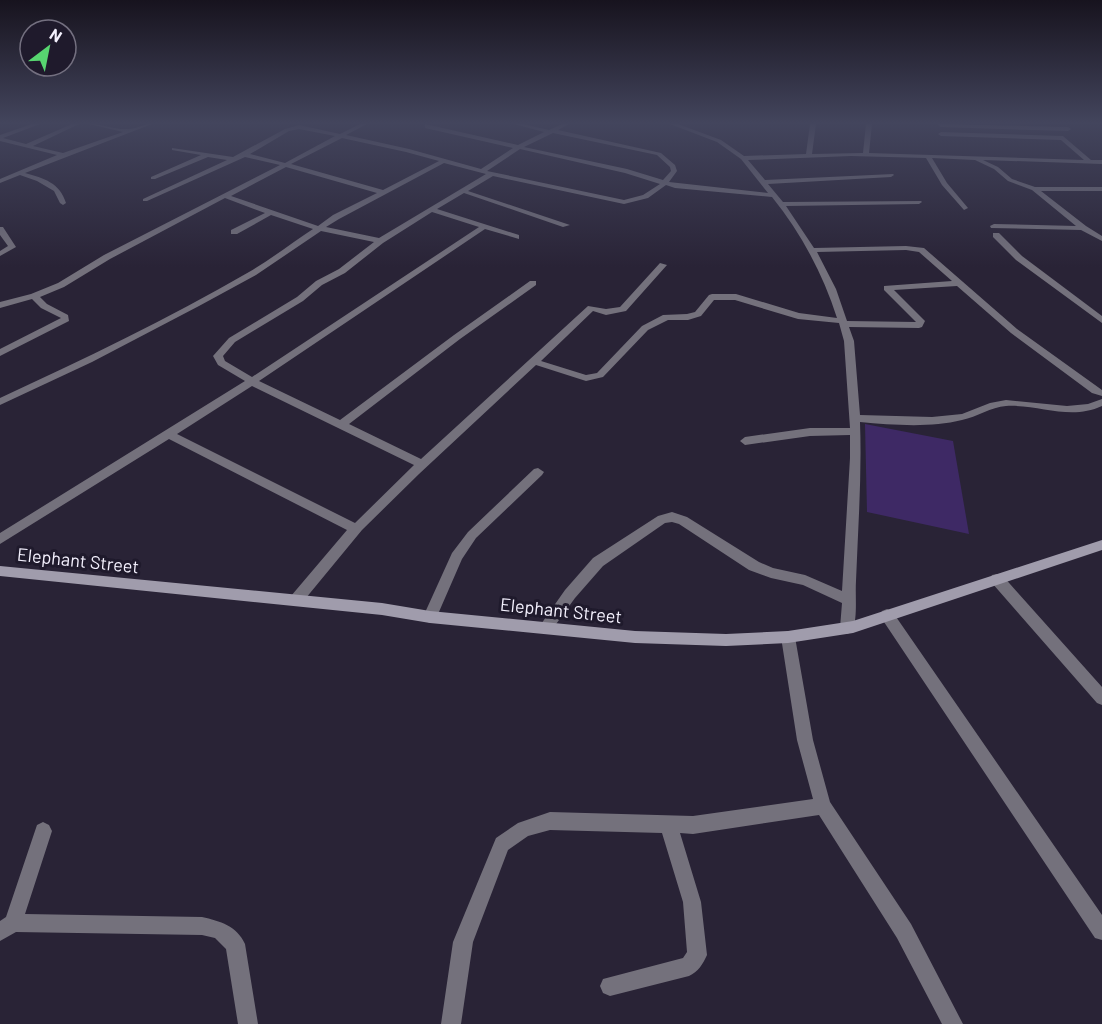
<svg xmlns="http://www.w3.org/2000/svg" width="1102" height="1024" viewBox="0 0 1102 1024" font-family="Barlow,sans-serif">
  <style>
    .green { fill: #3e2965 }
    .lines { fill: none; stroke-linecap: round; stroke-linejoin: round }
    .street { fill: #74717c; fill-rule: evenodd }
    .secondary { fill: #a09cac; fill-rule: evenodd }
    .labels { text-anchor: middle; stroke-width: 6; stroke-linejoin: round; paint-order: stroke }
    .street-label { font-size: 18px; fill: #f4f1fe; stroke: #1f1a2c }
  </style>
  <rect width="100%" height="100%" fill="#292336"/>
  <!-- green -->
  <path class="green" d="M865,424L953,441L969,534L867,512Z"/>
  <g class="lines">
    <!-- street -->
    <path class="street" d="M32,124H40L3,138L26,144L72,124H79L33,146L63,153L123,132L89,124C102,124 115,130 128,129C136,129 143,124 152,124L25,173C44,178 60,183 66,203L63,205L60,203L54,191L37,181L20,175L0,183V179L57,155L0,141V135Z
      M360,124H367L346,135L409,149L481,169L513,148L425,128V124L518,145L544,132L514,124H523L549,130L562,124H569L558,130L661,153L675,165L677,171L669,182L768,193L741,159L717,142L670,124H678L721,140L744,156L806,154L810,124H816L812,154L863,153L866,124H872L869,153L1084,160L1061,140L941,136L938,134L941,132L1063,136L1091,160H1102V164L983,160L998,167L1012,179L1035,187H1102V191H1041L1086,226L1102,236V241L1081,230L991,228L990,226L994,224L1076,226L1032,190L1008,181L994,169L975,160L932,158L947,183L968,208L964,210L942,185L926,158L851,156L748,160L765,180L893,174L894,175L891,177L768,184L783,202L921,201L922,202L919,204L786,206L814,248L906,246L924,248L1017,329L1102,390V396L1092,393L1011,333L957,286L894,290L925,321L922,327L919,328L849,327L854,341L860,415L932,417L962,414L990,403L1006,400L1067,406L1088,404L1102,399V406C1070,421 1039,404 1006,406C991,407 977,417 962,420C930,428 893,425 860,422C862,475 858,528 856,581C855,597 858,618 852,632L847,634L842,632L840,628L842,603L803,585L771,578L749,570L679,524L672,522L665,523L603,566L575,598L551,631L546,633L541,631L539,627L565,590L593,558L658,516L672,512L687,517L759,562L773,568L805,575L842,591L850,458V435L810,436L745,445L740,441L745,437L810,428H850L844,341L839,323L798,319L735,300H714L701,316L688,320H668L648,330L603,377L586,381L536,365L419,474L362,530L301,604L296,606L291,604L289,600L291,596L347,530L169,439L0,544V533L245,381L218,365L213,356L229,338L297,297L316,281L339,269L374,242L321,231L256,275L199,306L92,362L0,405V398C84,359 168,319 249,272C271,259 292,243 313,229L271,215L237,234H231V230L265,213L225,198L110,259L64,287L40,297L47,304L68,315L69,321L0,356V349L61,318L41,308L32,299L0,308V302L31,294L58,283L104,255L280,165L245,157L147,201H143V199L227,160L208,157L155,179H151V177L201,155L172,150V148L233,157L285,129L299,125L340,134ZM299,129L335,136L285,163L250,154L289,131ZM553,133L657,155L670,167L671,171L663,180L627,169L524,147ZM342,138L406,152L439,161L383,190L291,164ZM520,149L625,173L660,184L643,195L624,200L487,171ZM444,163L486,174L379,238L326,227L339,219ZM286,167L377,193L333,215L318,226L231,196ZM493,176L624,204L648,198L666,185L675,188L772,197C801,233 823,274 837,318L799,313L736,294H712L709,295L695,312L687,314L663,315L642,326L597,373L586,375L541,361L593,311L606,315L626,311L667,265L660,263L620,307L606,309L588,306L421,459L349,424L460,339L536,285V281H530L454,335L340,420L259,381L485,229L519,239V235L437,209L464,193L563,227L570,225L468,191ZM432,212L479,227L252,377L225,361L223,356L235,342L303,301L322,285L345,273L383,243ZM906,250L919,252L952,281L884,286V290L916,322L847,321L836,289L817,252ZM252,386L414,465L355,523L177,434Z
      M938,124L1068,127L1071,129L1068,131L940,127Z
      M0,227H3L16,247L0,256V251L8,246L0,235Z
      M993,233H999L1022,256L1102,316V323L1016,260L993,237Z
      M538,468L544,472L542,475L476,538L462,559L435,621L430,623L425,621L423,617L452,553L468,532L534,469Z
      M997,574L1002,575L1102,687V705L1097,703L992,583L990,579L992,575Z
      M887,609L892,611L1102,915V940L1095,938L882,619L880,615L882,611Z
      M788,631L793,633L795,637L813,740L830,802L911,924L963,1024H942L897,938L819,815L693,834L680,833L701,902L707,955C703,964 698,972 689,976L610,996L603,993L600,986L603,979L683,958L687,952L683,902L662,833L550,830L528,836L508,850L473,942L461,1024H441L453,942L496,838L518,823L550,812L693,816L813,799L797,740L781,637L783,633Z
      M43,822L49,825L52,831L25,914L202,917C220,921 237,926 245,944L258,1024H238L226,949L215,938L202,935L16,932L0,941V921L6,917L37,825Z"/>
    <!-- secondary -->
    <path class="secondary" d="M1102,540V550L853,633L788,643L726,646L635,643L430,623L382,615L0,576V566L382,603L430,611L635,631L726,634L788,631L853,621Z"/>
  </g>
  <!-- sky -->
  <linearGradient id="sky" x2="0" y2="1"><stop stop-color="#17131e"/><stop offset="0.46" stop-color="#43455d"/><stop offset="1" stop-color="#43455d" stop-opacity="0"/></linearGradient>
  <rect width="1102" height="267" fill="url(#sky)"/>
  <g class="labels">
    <!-- street labels -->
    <g class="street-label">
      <text transform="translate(78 561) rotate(6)" y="6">Elephant Street</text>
      <text transform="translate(561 611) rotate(6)" y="6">Elephant Street</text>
    </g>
  </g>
  <!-- north arrow -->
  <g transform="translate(48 48) rotate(32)"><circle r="28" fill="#1f1a2c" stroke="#747080" stroke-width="1.5"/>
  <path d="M0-4.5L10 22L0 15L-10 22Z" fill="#57d570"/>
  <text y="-9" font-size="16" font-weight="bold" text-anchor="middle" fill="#f4f1fe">N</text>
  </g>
</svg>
